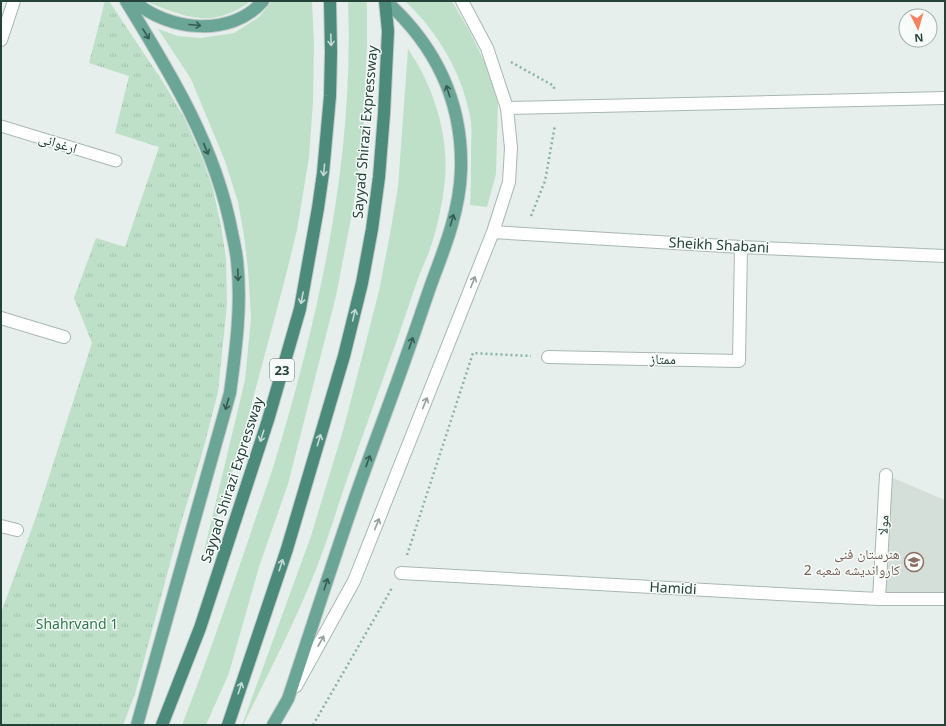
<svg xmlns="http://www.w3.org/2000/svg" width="946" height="726" viewBox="0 0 946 726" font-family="'Noto Sans','Noto Naskh Arabic',sans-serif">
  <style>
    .built { fill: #d4dfda }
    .green { fill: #bfe0c8 }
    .park { fill: url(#park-tufts) }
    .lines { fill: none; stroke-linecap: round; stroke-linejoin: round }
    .service-casing { stroke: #a8b8b2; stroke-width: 13 }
    .minor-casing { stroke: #a8b8b2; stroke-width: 14 }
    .primary-casing { stroke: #c2cac8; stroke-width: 14 }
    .trunk-casing { stroke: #c2cac8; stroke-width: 14 }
    .path { stroke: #86b3a5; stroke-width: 2.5; stroke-dasharray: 2 3; stroke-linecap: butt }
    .service { stroke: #fff; stroke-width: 11 }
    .minor { stroke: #fff; stroke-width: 12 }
    .primary { stroke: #6aa596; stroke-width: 12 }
    .trunk { stroke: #4c8a7c; stroke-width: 12 }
    .oneway { stroke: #365b51 }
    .oneway2 { stroke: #c4d9d4 }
    .oneway3 { stroke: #92a09c }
    .labels { text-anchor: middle; stroke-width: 3; stroke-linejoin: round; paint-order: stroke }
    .shield { fill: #f7fbf9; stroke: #637a73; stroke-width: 1 }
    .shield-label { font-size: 13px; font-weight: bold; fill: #24423a }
    .street-label { font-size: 14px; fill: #24423a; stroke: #f7fbf9 }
    .education-label { font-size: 14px; fill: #785e54; stroke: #f7fbf9; text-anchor: end }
    .park-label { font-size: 14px; fill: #2d7a4b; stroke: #f7fbf9 }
  </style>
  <defs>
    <pattern id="park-tufts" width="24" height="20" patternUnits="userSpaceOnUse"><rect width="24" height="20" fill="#bfe0c8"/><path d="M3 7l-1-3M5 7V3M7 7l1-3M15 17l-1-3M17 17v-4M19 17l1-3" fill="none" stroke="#a4c1ad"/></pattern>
  </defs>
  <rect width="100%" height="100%" fill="#e6efeb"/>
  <!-- built -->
  <path class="built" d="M886,475L945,500V599H884Z"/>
  <!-- green -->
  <path class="green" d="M148,1H251C213,28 190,19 150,3Z
    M272,1H312L314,44L313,102L309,157L297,230L285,279L238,455L201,564L245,380L251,318L248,269L244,236L238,202L225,161L191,79L158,29L178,36L201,38L234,33L259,17Z
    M348,1H363L367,3V44L363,134L353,208L336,296L288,484L259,567L229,673L206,725H182C206,664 227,602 248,541C258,510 270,479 279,448C322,303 354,153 348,1Z
    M405,1H452L470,32L487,67L493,84L498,102L496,174L487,207L470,205C471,186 471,168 471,150C471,141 472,131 471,122C464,76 439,33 405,1Z
    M408,49C433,85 449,134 445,179C443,201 438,225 431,246C428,256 423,266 419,276C408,306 399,336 388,365C374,405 359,445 345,485C334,518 324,552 310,584C290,632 266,678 243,725H242L311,536L344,427L379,291L390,234L398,187Z"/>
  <!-- park -->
  <path class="park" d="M105,1H109L163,82L185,119L203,160L213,189L221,226L226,258L227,304L218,392L202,454L180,526L135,694L123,725H1V613L36,517L92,343L74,298L96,238L125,247L159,147L115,133L129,76L89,63Z"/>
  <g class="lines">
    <!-- service casing -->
    <g class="service-casing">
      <path id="service" d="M1,126L116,161"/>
    </g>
    <!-- minor casing -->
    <g class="minor-casing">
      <path id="minor" d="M1,40L14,1
        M507,108L945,98
        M493,232L741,247L945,256
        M1,318L64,337
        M548,357L739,361L741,247
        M1,526L17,530
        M401,573L778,594L879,599H945
        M879,599L886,475
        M296,686L354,581L493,232L509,182L511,148L507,108L487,48L462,1"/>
    </g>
    <!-- primary casing -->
    <g class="primary-casing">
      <path id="primary" d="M126,1C171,74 216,147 232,233C234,242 236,251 237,260C242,304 236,349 230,393L137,725
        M134,1C168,31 231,38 263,1
        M273,725L288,699C311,630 333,561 357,492C373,446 391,400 407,354C416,329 424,304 433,279C446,245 460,208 461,170C463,103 436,46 386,1"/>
    </g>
    <!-- trunk casing -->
    <g class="trunk-casing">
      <path id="trunk" d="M162,725L200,628L268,420L300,309L318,208L323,173L330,96L331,52L330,1
        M228,725L287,549L344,356L362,283L372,229L379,177L384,114L388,31L385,1"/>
    </g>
    <!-- path -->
    <path class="path" d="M511,62L554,86V90
      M531,216L545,181L555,125
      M407,555L473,353L531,356
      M313,725L392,588"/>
    <!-- service -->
    <use href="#service" class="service"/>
    <!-- minor -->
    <use href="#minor" class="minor"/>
    <!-- primary -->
    <use href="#primary" class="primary"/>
    <!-- trunk -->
    <use href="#trunk" class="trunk"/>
  </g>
  <!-- one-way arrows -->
  <defs><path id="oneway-shaft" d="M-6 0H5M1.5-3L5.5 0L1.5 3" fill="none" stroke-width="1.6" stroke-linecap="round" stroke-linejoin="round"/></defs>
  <g class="oneway">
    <use href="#oneway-shaft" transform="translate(195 25) rotate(5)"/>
    <use href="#oneway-shaft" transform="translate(146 34) rotate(58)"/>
    <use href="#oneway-shaft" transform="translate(448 91) rotate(-108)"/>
    <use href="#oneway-shaft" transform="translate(206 149) rotate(68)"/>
    <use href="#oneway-shaft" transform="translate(452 220) rotate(-74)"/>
    <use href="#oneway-shaft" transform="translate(238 275) rotate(88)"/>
    <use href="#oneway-shaft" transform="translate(411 343) rotate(-71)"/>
    <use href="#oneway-shaft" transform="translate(227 404) rotate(106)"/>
    <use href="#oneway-shaft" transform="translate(368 461) rotate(-70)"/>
    <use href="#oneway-shaft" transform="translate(326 584) rotate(-72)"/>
  </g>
  <g class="oneway2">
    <use href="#oneway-shaft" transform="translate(331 40) rotate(88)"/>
    <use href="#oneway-shaft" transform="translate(324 170) rotate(96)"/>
    <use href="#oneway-shaft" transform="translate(302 298) rotate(101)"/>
    <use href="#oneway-shaft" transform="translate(354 315) rotate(-77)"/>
    <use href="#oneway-shaft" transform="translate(262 436) rotate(108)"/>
    <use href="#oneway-shaft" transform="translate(319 440) rotate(-73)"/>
    <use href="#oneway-shaft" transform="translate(281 565) rotate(-72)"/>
    <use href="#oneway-shaft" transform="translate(240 688) rotate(-72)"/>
  </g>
  <g class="oneway3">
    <use href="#oneway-shaft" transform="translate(473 282) rotate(-68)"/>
    <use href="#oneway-shaft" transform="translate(425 403) rotate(-68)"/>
    <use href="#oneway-shaft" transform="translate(377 524) rotate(-68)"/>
    <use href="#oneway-shaft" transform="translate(321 641) rotate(-61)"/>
  </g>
  <!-- icons -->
  <defs>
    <g id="school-ring" transform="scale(1)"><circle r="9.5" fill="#f7fbf9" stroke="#8d6e63" stroke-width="1.5"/><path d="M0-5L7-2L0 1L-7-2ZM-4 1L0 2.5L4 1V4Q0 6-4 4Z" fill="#8d6e63"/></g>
  </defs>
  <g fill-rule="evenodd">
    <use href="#school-ring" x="914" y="562"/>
  </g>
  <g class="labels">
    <!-- shield labels -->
    <rect class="shield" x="270" y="359" width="24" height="22" rx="3"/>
    <g class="shield-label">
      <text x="282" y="375">23</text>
    </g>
    <!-- street labels -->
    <g class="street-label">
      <text transform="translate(365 132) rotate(-85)" y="5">Sayyad Shirazi Expressway</text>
      <text transform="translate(58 143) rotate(17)" y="5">ارغوانی</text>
      <text transform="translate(719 245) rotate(3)" y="5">Sheikh Shabani</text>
      <text transform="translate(663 359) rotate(1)" y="5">ممتاز</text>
      <text transform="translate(232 480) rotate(-72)" y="5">Sayyad Shirazi Expressway</text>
      <text transform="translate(883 525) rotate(-87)" y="5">مولا</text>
      <text transform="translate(673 588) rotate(3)" y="5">Hamidi</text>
    </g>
    <!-- education labels -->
    <g class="education-label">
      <text x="900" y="559">هنرستان فنی<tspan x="900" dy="16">کارواندیشه شعبه 2</tspan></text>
    </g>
    <!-- park labels -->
    <g class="park-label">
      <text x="77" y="629">Shahrvand 1</text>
    </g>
  </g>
  <!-- border -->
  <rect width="946" height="726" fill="none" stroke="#24423a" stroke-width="4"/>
  <!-- north arrow -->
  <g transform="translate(918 28) rotate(175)"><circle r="19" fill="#f7fbf9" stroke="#a3b1ad"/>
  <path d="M0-3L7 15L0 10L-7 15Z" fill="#f4845f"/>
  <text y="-6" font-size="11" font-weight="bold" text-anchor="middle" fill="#24423a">N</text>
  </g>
</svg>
